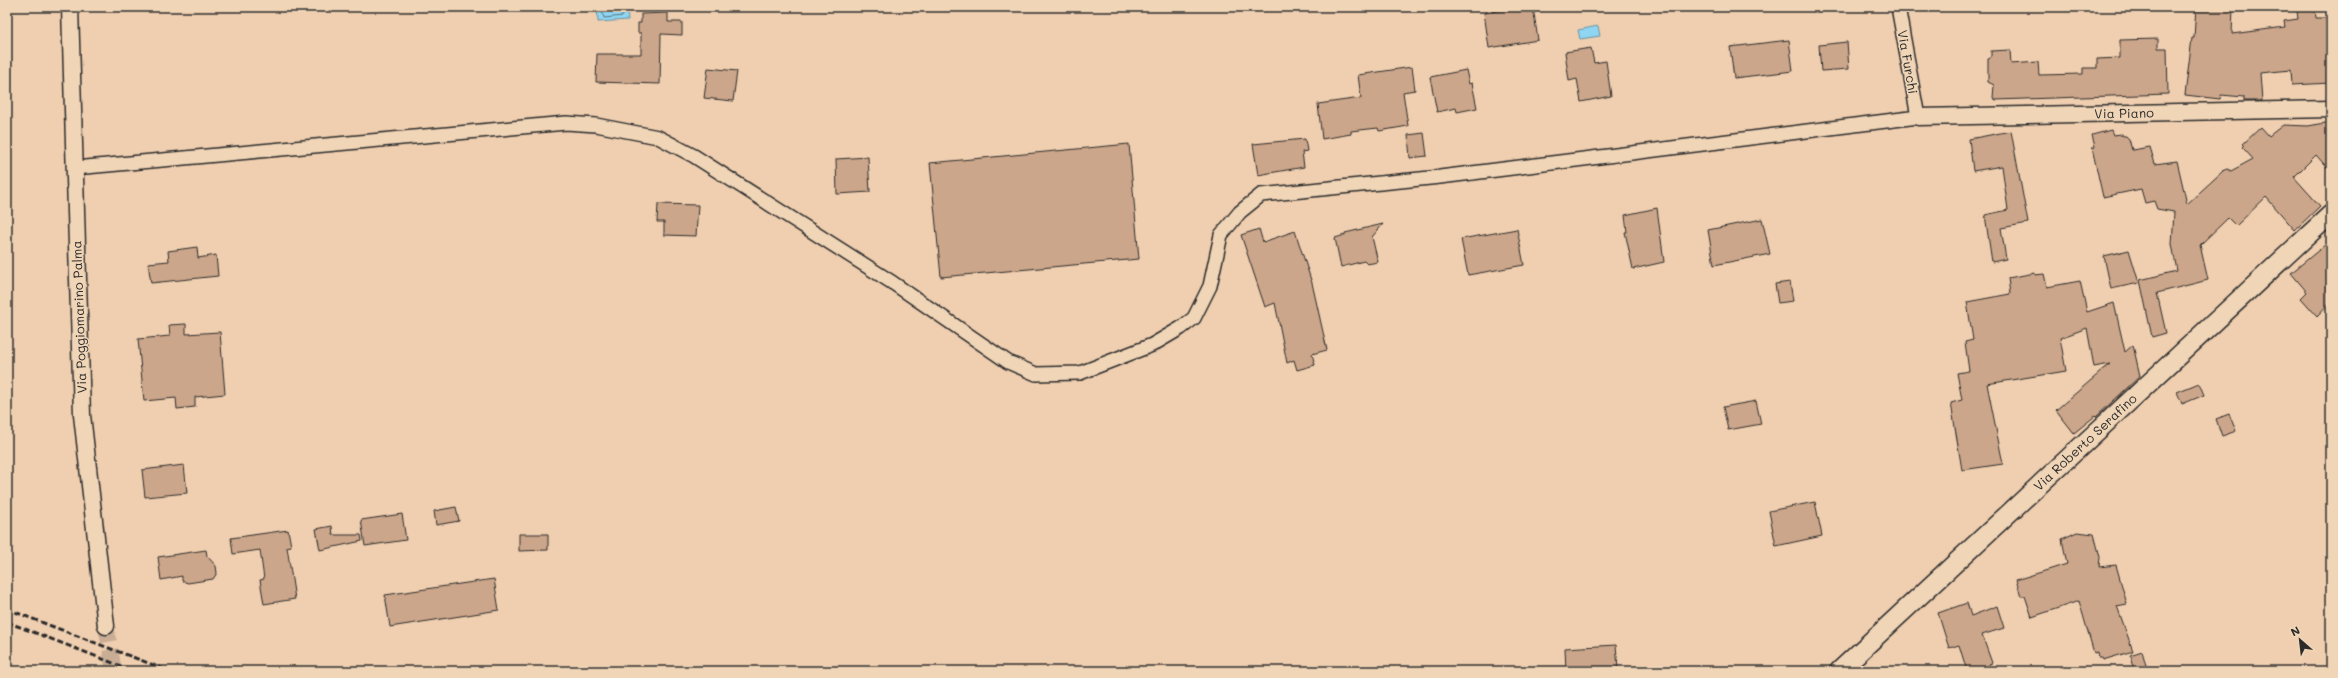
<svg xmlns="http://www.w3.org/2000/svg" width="2338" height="678" viewBox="0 0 2338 678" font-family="Mali,sans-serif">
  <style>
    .water { fill: #90d6f2; stroke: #6892a2 }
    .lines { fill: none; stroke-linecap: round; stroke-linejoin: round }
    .shore { stroke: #536f7b; stroke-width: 1 }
    .building { fill: #cca68a; stroke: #2b2b2b }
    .tertiary-tunnel { stroke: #c9ae95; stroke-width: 16; stroke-dasharray: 16 8; stroke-linecap: butt }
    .minor-casing { stroke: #2b2b2b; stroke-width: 16 }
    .tertiary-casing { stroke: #2b2b2b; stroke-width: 19 }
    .secondary-casing { stroke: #2b2b2b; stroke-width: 21 }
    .minor { stroke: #f0d5b7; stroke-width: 13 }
    .tertiary { stroke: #f0d5b7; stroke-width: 16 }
    .secondary { stroke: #f0d5b7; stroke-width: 18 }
    .rail { stroke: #2b2b2b; stroke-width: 3; stroke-dasharray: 6 3; stroke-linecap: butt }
    .labels { text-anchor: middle; stroke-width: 3; stroke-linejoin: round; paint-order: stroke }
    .street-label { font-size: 13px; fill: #2b2b2b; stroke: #f0d5b7 }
  </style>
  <rect width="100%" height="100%" fill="#f0cfb0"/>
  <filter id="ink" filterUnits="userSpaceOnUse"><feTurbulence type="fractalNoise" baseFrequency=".025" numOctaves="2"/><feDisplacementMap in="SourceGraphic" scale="8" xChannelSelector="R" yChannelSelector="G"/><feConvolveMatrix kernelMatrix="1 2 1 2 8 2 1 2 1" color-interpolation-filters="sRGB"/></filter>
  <g filter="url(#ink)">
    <!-- water -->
    <path class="water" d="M597,7H627L628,20L598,22Z
      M1598,26L1600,36L1580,39L1578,30Z"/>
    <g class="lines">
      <!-- shore -->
      <path class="shore" d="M601,7L604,18L623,16V7"/>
    </g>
    <!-- building -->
    <path class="building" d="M1521,7H1533L1538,40L1489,48L1484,13Z
      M2196,7H2233L2232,34L2285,27L2284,21L2298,19L2297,11L2315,9L2316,18H2329L2331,37H2327L2331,83L2292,85L2291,70L2260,73L2262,101H2244V97L2221,95L2220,99L2185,95L2192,38H2194Z
      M668,13V22H682V35L661,34L660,84L596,82L597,54H641V33H638V23H641V14Z
      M2158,39V48H2167L2168,94L1996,100L1993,98L1994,85L1988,82V58L1991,57V51L2010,50L2011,64L2038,62L2039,75L2083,74V68H2097V59L2120,58V40Z
      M1789,40L1793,71L1734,78L1730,47Z
      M1847,42L1849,69L1821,71L1819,45Z
      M1591,48L1594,63L1606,61L1611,96L1581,102L1577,79L1569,81L1565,52Z
      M1412,67L1415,90L1403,92L1408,126L1379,131L1378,128L1351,131V134L1322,139L1318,104L1361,98L1358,75Z
      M708,68L737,71L733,101L704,98Z
      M1466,70L1469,84L1472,83L1477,108L1457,112L1456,108L1437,112L1430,77Z
      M2331,122V172L2316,155L2294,177L2320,206L2295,230L2266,197L2236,226L2228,218L2200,245L2208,280L2157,293L2166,333L2152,337L2140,280L2177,271L2172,244L2174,212L2157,209L2154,201L2145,203L2141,189L2103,197L2092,148L2095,147L2092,135L2111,130L2113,135L2122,134L2123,136H2126L2129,139L2132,150L2150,147L2155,164L2177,161L2187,204L2223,171L2228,169L2231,171L2253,159L2243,148L2245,146L2243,144L2261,127L2269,136L2283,125L2308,126Z
      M2011,131L2028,223L2001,228L2006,259L1992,262L1985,215L2008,210L2002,166L1973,171L1969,139Z
      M1424,133L1427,156L1410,158L1408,135Z
      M1305,139L1307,151L1302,152L1304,167L1258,175L1253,144Z
      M1129,144L1139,259L941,277L930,163Z
      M868,157L870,192L837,194L836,159Z
      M658,204L698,205L696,236L664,235V222H657Z
      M1657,208L1664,262L1633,269L1625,232H1627L1625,215Z
      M1762,219L1770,254L1714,265L1708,230Z
      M1383,224L1372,237L1378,262L1367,264L1364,261L1341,267L1335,238L1345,235V233Z
      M1259,229L1263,242L1295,231L1312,283L1327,350L1312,354L1315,365L1297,370L1294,360L1287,363L1275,303L1265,307L1241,235Z
      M1517,229L1524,265L1468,275L1461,239Z
      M2331,240V301L2317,316L2301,298L2307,292L2291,273Z
      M197,247L198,258L216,255L218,276L151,283L148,263L169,261L168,251Z
      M2129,250L2139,283L2111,289L2104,256Z
      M2035,273V275L2044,274L2047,287L2080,281L2087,312L2114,303L2125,352L2133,345L2140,376L2096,417L2095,416L2074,433L2056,410L2110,364L2094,367L2087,328L2060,338L2066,371L1987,384L2003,464L1962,470L1951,403L1962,400L1957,373L1969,371L1965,342L1973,340L1967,302L2010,294L2008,278Z
      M1790,282L1793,301L1778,303L1775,284Z
      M186,324V334L220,332L225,394L195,397V407L177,409L176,398L144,401L138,339L170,336L169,325Z
      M2199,383L2204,395L2182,404L2177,392Z
      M1756,401L1761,424L1728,430L1723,407Z
      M2229,414L2236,431L2222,436L2216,419Z
      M184,465L187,493L145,497L142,470Z
      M1815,502L1822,536L1776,546L1769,511Z
      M456,507L459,521L436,525L434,511Z
      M402,514L406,540L365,546L361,520Z
      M332,526L333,535H361L362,541L320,550L316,529Z
      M288,530L291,546L287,547L295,599L264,604L260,580L264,579L260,550L233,554L231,538Z
      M2077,532L2094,534L2100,557L2099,567L2116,565L2127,604L2117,606L2133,651L2103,660L2102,658H2099L2098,652L2094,653L2079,601L2032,617L2025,596H2021L2016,580L2067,564L2062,539Z
      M519,534H548V550L519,551Z
      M206,550L207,556L216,566L217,573L213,579L188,583L182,581V576L161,580L158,557Z
      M494,579L499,610L390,627L385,595Z
      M1967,603L1971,616L1997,606L2004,628L1982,635L1992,663L1989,664L1991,671H1967L1959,645L1949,648L1938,613Z
      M1616,645L1618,668L1566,671L1565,648Z
      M2142,651L2147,669L2134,671L2130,655Z"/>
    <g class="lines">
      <!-- tertiary-tunnel -->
      <path class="tertiary-tunnel" d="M106,626L114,671"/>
      <!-- minor casing -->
      <g class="minor-casing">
        <path id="minor" d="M75,168L566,123L596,125L658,137L694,156L893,283L1008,362L1036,374L1080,373L1152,345L1181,328L1194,318L1210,286L1221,235L1240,212L1261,195L1440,177L1918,117L1898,7"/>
      </g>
      <!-- tertiary casing -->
      <g class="tertiary-casing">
        <path id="tertiary" d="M70,7L82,415L106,626
          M1918,117L2331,109"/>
      </g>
      <!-- secondary casing -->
      <g class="secondary-casing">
        <path id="secondary" d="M1839,671L2331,214"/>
      </g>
      <!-- minor -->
      <use href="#minor" class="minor"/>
      <!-- tertiary -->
      <use href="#tertiary" class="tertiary"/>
      <!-- secondary -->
      <use href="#secondary" class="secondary"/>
      <!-- rail -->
      <path class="rail" d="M7,609L169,671
        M7,622L134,671"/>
    </g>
  </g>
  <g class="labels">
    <!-- street labels -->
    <g class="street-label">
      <text transform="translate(1908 62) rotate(80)" y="5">Via Furchi</text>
      <text transform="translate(2124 113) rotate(-1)" y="5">Via Piano</text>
      <text transform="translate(79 317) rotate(-92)" y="5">Via Poggiomarino Palma</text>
      <text transform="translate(2085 442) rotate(-43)" y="5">Via Roberto Serafino</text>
    </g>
  </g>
  <!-- margin -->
  <rect width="2338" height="678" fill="none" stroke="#f0d5b7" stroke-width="24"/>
  <rect x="12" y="12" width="2314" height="654" fill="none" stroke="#2b2b2b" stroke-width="1.5" filter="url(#ink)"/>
  <!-- north arrow -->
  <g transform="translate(2300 640) rotate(332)" stroke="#f0d5b7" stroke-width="3" paint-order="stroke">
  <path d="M0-3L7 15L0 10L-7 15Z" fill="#2b2b2b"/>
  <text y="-6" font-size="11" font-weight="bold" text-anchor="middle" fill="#2b2b2b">N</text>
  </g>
</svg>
